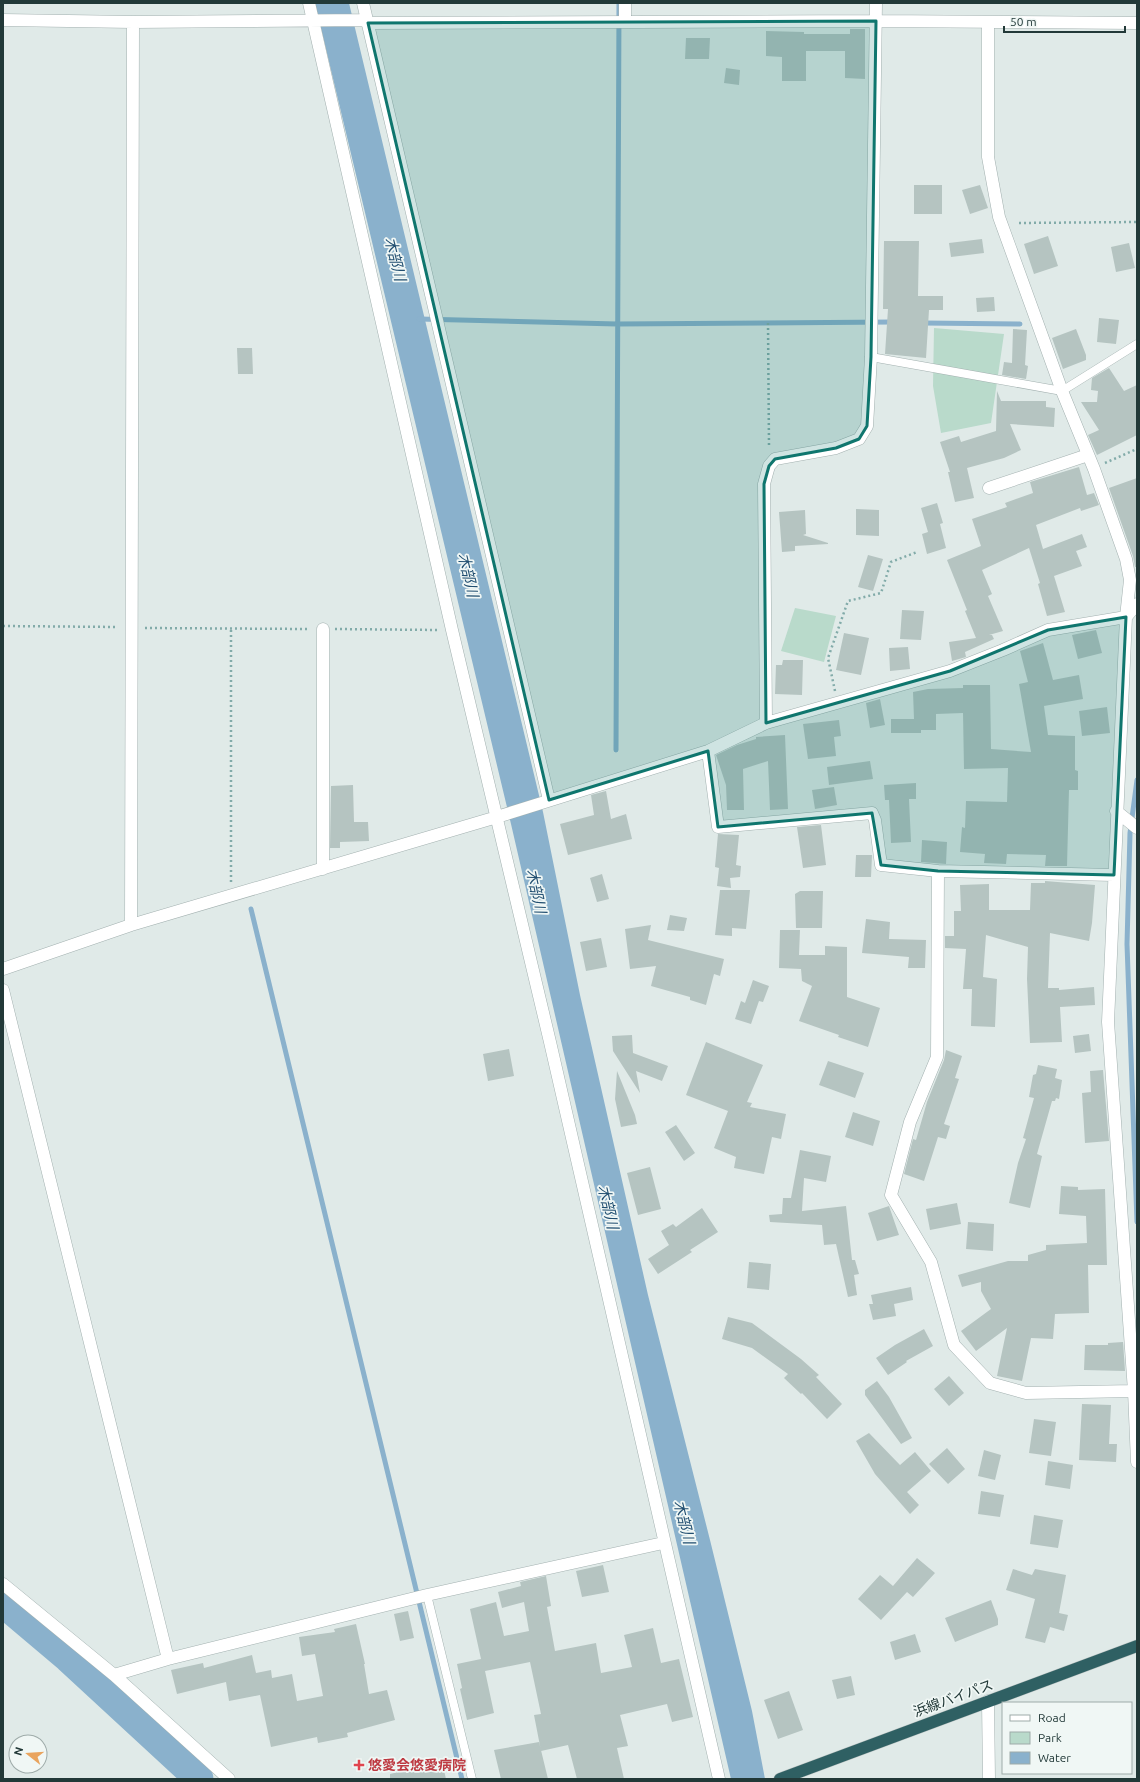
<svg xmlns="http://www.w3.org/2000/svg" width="1140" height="1782" viewBox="0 0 1140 1782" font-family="Ubuntu,'Noto Sans JP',sans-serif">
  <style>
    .green { fill: #b9dacb }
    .water { fill: #8ab1cc }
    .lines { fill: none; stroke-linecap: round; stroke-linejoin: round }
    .stream { stroke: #8ab1cc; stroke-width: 5 }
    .river { stroke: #8ab1cc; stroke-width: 29 }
    .building { fill: #b5c4c1 }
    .lane-casing { stroke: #a3b1b0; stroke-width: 9 }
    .street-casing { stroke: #a3b1b0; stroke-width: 13 }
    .highway-casing { stroke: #bdc4c3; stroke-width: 13 }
    .path { stroke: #82aba9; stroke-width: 2.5; stroke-dasharray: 2 3; stroke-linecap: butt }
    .lane { stroke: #fff; stroke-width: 8 }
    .street { stroke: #fff; stroke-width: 12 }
    .highway { stroke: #2f6063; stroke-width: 12 }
    .marked { fill: #0f766e; fill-opacity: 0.2; stroke: #0f766e; stroke-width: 3; stroke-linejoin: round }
    .health-dot { fill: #e0444e; stroke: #f0f7f5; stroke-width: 1.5 }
    .labels { text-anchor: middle; stroke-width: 3.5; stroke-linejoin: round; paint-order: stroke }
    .street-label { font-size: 14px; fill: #223938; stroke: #f0f7f5 }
    .health-label { font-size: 14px; font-weight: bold; fill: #be3a42; stroke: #f0f7f5; text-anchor: start }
    .water-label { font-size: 15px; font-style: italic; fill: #204e70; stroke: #f0f7f5 }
  </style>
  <rect width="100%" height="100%" fill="#e0eae8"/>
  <!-- green -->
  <path class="green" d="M934,328L1004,334L991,423L941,433L933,386Z
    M795,608L836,616L824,662L781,651Z"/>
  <!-- water -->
  <path class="water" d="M315,3H349L543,812L580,995L648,1295L710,1540L752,1711L765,1779H731L511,824Z"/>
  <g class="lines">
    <!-- stream -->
    <path class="stream" d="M419,319L617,324L893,322
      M923,323L1020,324
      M616,750L619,3
      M1137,780L1130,833L1127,944L1137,1222
      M251,909L462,1779"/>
    <!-- river -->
    <path class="river" d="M3,1603L68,1658L199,1779"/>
  </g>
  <!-- building -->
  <path class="building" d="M850,29H865V79L845,78V51H806V81H782V57L766,56V31L804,32V34H850Z
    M686,38H710L709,59H685Z
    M726,68L740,70L739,85L724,83Z
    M914,185H942V214H914Z
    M980,185L988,208L970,214L962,190Z
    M1048,236L1058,266L1034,274L1024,244Z
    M982,239L984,253L951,257L949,243Z
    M884,241H919L918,296H943V310H929L926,358L885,354L888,309H883Z
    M1129,243L1135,268L1116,272L1111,247Z
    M994,297L995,311L977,312L976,298Z
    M1099,318L1119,320L1116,344L1097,342Z
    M1013,329L1027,330L1025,365L1028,366L1026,379L1002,375L1004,362L1012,363Z
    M1076,329L1086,355V360L1063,369L1052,338Z
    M237,348H252L253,374H238Z
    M1109,368L1124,391L1137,385V435L1097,455L1088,435L1099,430L1081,402H1097L1098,391L1091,390L1092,378Z
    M997,391L1001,401H1046V407L1055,408L1054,427L1010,424L1021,450L1004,458L967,468L974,498L955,502L948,472H950L940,442L959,436L961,442L996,431Z
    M1079,467L1087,495L1094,493L1099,505L1081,511L1080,508L1036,525L1043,549L1082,534L1087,547L1076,551L1082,566L1054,576L1065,612L1047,616L1038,584L1040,583L1029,548L982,570L992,594L988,596L1003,631L989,635H992L994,639L965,652L966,657L952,661L949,642L976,638L965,611L967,610L947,560L981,546L972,519L1007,507L1005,503L1033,493L1030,482Z
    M1137,478V567H1135L1133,556L1109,488Z
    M937,503L943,523L940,524L946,548L927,554L922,534L928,532L921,508Z
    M856,509L879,510V536L856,535Z
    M805,510L806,534L803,535L828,543V544L795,546V551L782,552L779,512Z
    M868,555L883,559L873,591L858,587Z
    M902,610L924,611L921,640L900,639Z
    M1096,630L1102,653L1078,659L1072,635Z
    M844,633L869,638L861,675L836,670Z
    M1043,643L1053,680L1079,675L1083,699L1044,706L1048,735L1075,736V770L1078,771V790H1069L1067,866H1045L1046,855L1007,854L1006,864L984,863L985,854L960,852L962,827L965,828L966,801L1007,802L1008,768L964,769L963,713L936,714V730H921V733H891V719H914L913,692L928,689L963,688V685H990L991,749L1031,752L1019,684L1028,682L1020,651Z
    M908,647L910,669L890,671L889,648Z
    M783,660H803L802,695L775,694L776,665H782Z
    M880,699L885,725L870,728L866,703Z
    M1107,707L1110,733L1082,736L1079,711Z
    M839,720L841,736L834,737L836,756L808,759L803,724Z
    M785,735L788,809L770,810L768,761L743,769L744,810H727L726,785L716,755L737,745L756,739V737Z
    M870,761L873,779L829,785L827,767Z
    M916,783V799H909L911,842L891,843L889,800H885L884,785Z
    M353,785L354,822H368L369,841L340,842V848H330L331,786Z
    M834,787L837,805L815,809L812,790Z
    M606,791L611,819L626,814L632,839L568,855L560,824L594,815L591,795Z
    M821,825L826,865L803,868L797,827Z
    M718,834L739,835L736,865L741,866L740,877L730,878L731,888L717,886L719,868L715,867Z
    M922,840L947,842L946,864L921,862Z
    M856,855H872L871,877H855Z
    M602,874L609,899L597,902L590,878Z
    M1045,881L1095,885L1092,923L1089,941L1050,933L1048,988H1059V990L1094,987L1095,1005L1060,1007L1062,1042L1030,1043L1027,979L1028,947L986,935L983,977L997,979L995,1027L971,1026L972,989H963L966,949L945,948V936H954V911H961L960,885L989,884V910H1030L1031,883H1045Z
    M720,890H750L746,929L732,928V936L715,935Z
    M800,891H823L822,928H796L795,894Z
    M670,915L687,918L684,931L667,930Z
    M866,919L890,922L889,939L926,940L925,968H908L909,957L862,953Z
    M651,925L648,940L724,959L720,976L714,974L706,1005L690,1000V997L651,986L656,966L630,969L625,929Z
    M780,930H800L799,955H825V946L847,947V997L880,1008L868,1047L838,1037L839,1035L799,1021L812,986L802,981L801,969L779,968Z
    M601,938L607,967L586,971L580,942Z
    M753,980L769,986L763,1002L759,1001L751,1024L735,1019L741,1001L745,1003Z
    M1089,1034L1091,1051L1075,1053L1073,1036Z
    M632,1035L633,1053L668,1066L662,1081L636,1071L640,1093L613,1051L612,1036Z
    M706,1042L763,1065L747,1102L752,1103L750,1107L786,1114L781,1139L772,1137L764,1174L734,1168L736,1157L714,1148L728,1111L686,1095Z
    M509,1049L514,1076L488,1081L483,1054Z
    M946,1050L962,1056L955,1078L959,1079L944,1124L950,1126L946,1139L938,1137L924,1181L904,1174L913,1139L916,1140L927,1102L944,1060Z
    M828,1061L864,1073L855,1098L819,1085Z
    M1038,1065L1057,1069L1055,1078L1062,1080L1059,1099L1056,1098L1055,1101H1052L1037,1154L1042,1156L1030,1208L1009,1203L1018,1163L1026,1139L1023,1138L1034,1098L1029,1097L1033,1075L1036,1074Z
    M1103,1070L1109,1141L1085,1143L1082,1093L1091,1092L1090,1071Z
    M617,1071L635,1115L637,1124L621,1127L615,1099Z
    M853,1112L880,1121L873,1146L845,1137Z
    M676,1125L695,1153L684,1161L665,1132Z
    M800,1150L831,1156L826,1182L804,1178L802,1211L846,1206L852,1260H855L859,1274L854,1275L857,1295L848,1297L836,1244L824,1245L822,1225L770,1222L769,1215L782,1214L783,1198H791Z
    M650,1167L661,1209L638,1215L627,1173Z
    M1061,1186L1078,1187V1190L1105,1189L1107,1265H1088L1089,1313L1055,1314L1053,1339L1031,1338L1022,1381L997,1376L1007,1328L976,1351L961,1331L991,1309L981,1291V1282L962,1287L958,1275L1008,1261H1028V1255L1046,1250V1245L1087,1243L1086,1216L1059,1214Z
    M957,1203L961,1224L930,1230L926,1209Z
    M889,1206L899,1235L877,1241L868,1213Z
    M702,1208L718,1232L690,1250L692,1252L658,1274L648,1259L669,1245L661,1231L673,1224L676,1227Z
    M968,1222L994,1224L993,1251L966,1249Z
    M749,1262L771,1264L769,1290L747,1288Z
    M911,1287L913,1300L894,1304L896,1316L873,1320L869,1304H873L871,1295Z
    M728,1317L752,1323L801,1359L819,1375L816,1377L842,1404L827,1419L802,1393L801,1394L784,1378L788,1374L752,1348L722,1339Z
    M924,1329L933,1346L906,1361L907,1362L888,1375L876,1358L895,1345Z
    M1123,1342L1125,1371L1084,1370L1085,1345H1108V1343Z
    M949,1376L964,1393L949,1406L934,1389Z
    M877,1381L889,1397L912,1438L901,1444L865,1395V1390Z
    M1082,1404L1111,1405L1109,1444H1117L1116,1462L1079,1460Z
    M1034,1419L1056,1422L1051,1456L1029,1453Z
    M869,1433L900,1465L915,1452L931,1471L907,1492L919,1505L910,1514L875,1474L856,1441Z
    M947,1448L965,1469L948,1484L929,1464Z
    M984,1450L1001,1455L995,1480L978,1476Z
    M1048,1461L1073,1465L1070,1489L1045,1485Z
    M981,1491L1004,1495L1000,1517L978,1514Z
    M1034,1515L1063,1520L1058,1548L1030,1544Z
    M917,1558L935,1573L913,1597L907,1592L881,1620L858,1599L880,1575L893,1586Z
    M603,1565L609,1592L582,1597L576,1571Z
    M1013,1569L1032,1575L1035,1569L1066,1575L1059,1613L1068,1615L1064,1631L1050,1627L1045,1643L1025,1638L1035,1599L1006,1590Z
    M546,1576L551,1606L547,1607L555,1651L596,1643L601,1673L632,1667L624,1635L653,1628L661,1663L679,1659L693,1717L672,1722L667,1704L620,1715L628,1746L617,1748L624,1779H577L568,1745L541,1751L534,1715L541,1714L530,1662L485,1671L494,1713L467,1720L460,1689L462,1688L457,1664L481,1659L470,1609L496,1602L504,1636L529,1631L524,1602L502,1608L498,1592L521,1586L520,1582Z
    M991,1600L998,1619V1625L955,1642L945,1618Z
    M408,1611L414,1638L400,1641L394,1614Z
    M356,1624L365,1664H364L369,1694L387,1690L395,1720L347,1733L348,1737L318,1743L317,1737L271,1747L260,1695L229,1701L226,1682L177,1694L171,1670L203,1663L204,1668L252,1655L256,1673L271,1670L272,1678L292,1674L297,1701L323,1696L315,1654L302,1656L299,1637L335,1632L334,1629Z
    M915,1634L921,1652L895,1660L890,1642Z
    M851,1676L855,1695L837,1699L832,1680Z
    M789,1691L803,1730L778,1739L764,1700Z
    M539,1742L548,1779H501L494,1750Z
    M442,1762L446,1779H390V1774Z"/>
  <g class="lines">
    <!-- lane casing -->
    <g class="lane-casing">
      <path id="lane" d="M871,357L1062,391L1137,344
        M427,1595L472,1779"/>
    </g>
    <!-- street casing -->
    <g class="street-casing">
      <path id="street" d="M309,3L452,630L550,1042L719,1779
        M363,3L549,800
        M3,20L133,22L362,20L368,23L876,21L1137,23
        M625,22V3
        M988,23V157L999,217L1062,391L1094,469L1126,559L1130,580L1126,617L1108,1022L1134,1391L1137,1462
        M989,488L1088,455
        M766,723L764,484L769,466L775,459L836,448L859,439L867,426L871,357L876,3
        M708,751L718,827L872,813L875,820L881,865L938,871L1114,875
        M1116,811L1137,828
        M323,869V629
        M938,871L937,1057L910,1122L891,1195L931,1262L954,1345L990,1383L1026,1393L1134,1391
        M131,925L133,22
        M3,969L131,925L497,817L708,751L766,723L950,671L1003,650L1048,630L1126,617L1137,604
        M3,990L168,1659
        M3,1584L114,1675L229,1779
        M114,1675L168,1659L427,1595L663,1543
        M988,1701L989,1779"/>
    </g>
    <!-- highway casing -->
    <g class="highway-casing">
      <path id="highway" d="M780,1779L1137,1646"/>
    </g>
    <!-- path -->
    <path class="path" d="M1019,223L1137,222
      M768,323L769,447
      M1105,463L1137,449
      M3,626L118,627
      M145,628L310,629
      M335,629L438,630
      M835,691L828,658L848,601L881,593L891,562L917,552
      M231,882V628"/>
    <!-- lane -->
    <use href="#lane" class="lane"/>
    <!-- street -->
    <use href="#street" class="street"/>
    <!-- highway -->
    <use href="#highway" class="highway"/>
  </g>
  <!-- marked area -->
  <path class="marked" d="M876,21L871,357L867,426L859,439L836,448L775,459L769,466L764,484L766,723L950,671L1048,630L1126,617L1114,875L938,871L881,865L872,813L718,827L708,751L549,800L368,23Z"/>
  <!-- markers -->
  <path class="health-dot" d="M357 1759h4v4h4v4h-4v4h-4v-4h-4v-4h4z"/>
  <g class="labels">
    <!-- street labels -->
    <g class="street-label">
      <text transform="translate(953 1698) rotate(-20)" y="5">浜線バイパス</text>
    </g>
    <!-- health labels -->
    <g class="health-label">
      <text x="368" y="1770">悠愛会悠愛病院</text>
    </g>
    <!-- water labels -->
    <g class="water-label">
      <text transform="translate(395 259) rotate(76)" y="5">木部川</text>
      <text transform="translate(468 575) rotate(77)" y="5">木部川</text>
      <text transform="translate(536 891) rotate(78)" y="5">木部川</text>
      <text transform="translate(608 1207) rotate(77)" y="5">木部川</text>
      <text transform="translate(684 1522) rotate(76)" y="5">木部川</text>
    </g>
  </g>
  <!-- border -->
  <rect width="1140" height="1782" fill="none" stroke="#223938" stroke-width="8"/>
  <!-- legend -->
  <rect x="1002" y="1702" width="130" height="72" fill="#f0f7f5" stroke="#9eaba9"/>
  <rect x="1010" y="1715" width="20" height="6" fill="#ffffff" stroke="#9eaba9"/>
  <text x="1038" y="1722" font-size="12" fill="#223938">Road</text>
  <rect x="1010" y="1732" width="20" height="12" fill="#b9dacb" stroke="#9eaba9"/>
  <text x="1038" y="1742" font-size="12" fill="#223938">Park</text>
  <rect x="1010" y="1752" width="20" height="12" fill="#8ab1cc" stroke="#9eaba9"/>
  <text x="1038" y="1762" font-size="12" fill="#223938">Water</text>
  <!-- north arrow -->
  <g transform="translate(28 1754) rotate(287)"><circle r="19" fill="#f0f7f5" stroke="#9eaba9"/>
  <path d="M0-3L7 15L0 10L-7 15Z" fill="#e9a45e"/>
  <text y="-6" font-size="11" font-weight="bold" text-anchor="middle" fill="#223938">N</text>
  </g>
  <!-- scale -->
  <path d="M1004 26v6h121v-6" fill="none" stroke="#223938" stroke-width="2"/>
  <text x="1010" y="26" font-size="12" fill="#223938" stroke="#f0f7f5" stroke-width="3" paint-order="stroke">50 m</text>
</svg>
